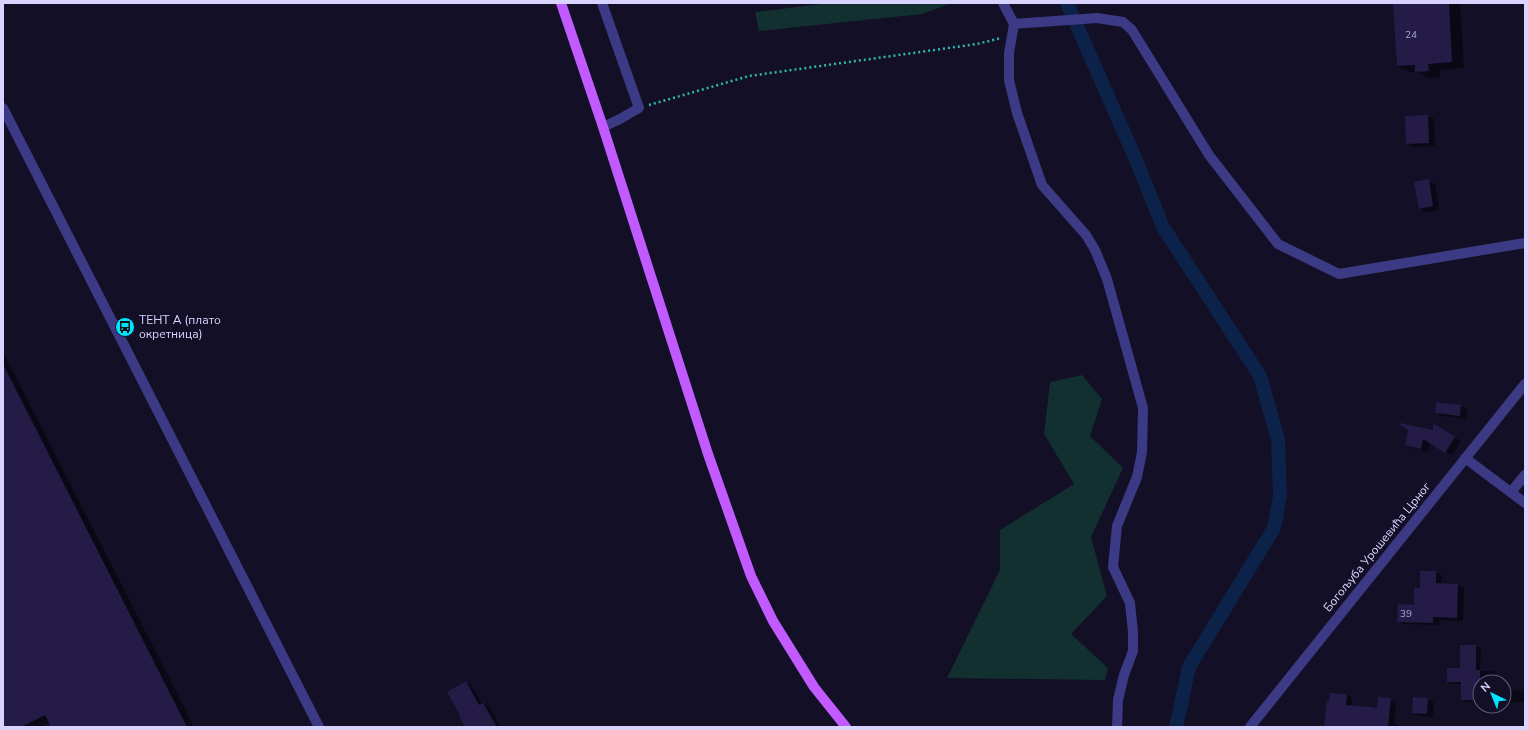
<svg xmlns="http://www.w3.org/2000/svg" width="1528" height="730" viewBox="0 0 1528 730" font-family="'Nunito Sans',sans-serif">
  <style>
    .green { fill: #12302f }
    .shadow { fill: #0007 }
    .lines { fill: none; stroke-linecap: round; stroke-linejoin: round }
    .canal { stroke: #0c2248; stroke-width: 14 }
    .building { fill: #241b47 }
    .path { stroke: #2fb8b0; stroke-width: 2.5; stroke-dasharray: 2 3; stroke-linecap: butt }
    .minor { stroke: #3d3a85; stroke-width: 10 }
    .major { stroke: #c25bff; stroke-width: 10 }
    .labels { text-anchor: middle; stroke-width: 3.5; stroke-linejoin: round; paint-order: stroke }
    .number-label { font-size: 10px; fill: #aca6d1 }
    .poi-label { font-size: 12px; fill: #d9d4ff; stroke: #130f26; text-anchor: start }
    .street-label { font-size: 12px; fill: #d9d4ff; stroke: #130f26 }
  </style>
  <rect width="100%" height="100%" fill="#130f26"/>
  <!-- green -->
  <path class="green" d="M830,3H952L922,14L759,31L755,12Z
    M1082,375L1102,399L1090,436L1123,468L1091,537L1107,596L1071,634L1108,668L1105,680L947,678L1000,570V530L1074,484L1044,434L1050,382Z"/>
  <!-- shadow -->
  <path class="shadow" d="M1394,3H1460L1464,68L1440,70V77L1428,78L1418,72H1410L1398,66Z
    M1427,116L1434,119L1435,146L1413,147L1407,144Z
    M1428,180L1435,184L1439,210L1426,212L1419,208Z
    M3,352L194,727H52L50,723L41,727H3Z
    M1437,403L1461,406L1467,410L1466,419L1442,416L1436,413Z
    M1434,425L1461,441L1452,455L1430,442L1428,452L1412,448L1406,444L1433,431Z
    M1436,572L1442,576L1441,584L1458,585L1464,588L1463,621L1439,620L1438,625L1404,624L1398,621L1415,606L1421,589Z
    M1476,646L1481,649L1480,671H1492L1497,674L1496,682H1480V702H1466L1462,699V684H1452L1448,682L1461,669Z
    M466,682L472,686L482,704H483L490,707L500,727H467Z
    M1504,688L1506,690L1525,691V702H1504Z
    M1347,695L1352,698V706L1378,709L1391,699L1396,702L1394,723L1401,727H1327Z
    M1428,699L1434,703L1433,717L1419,716L1413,713Z"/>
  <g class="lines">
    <!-- canal -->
    <path class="canal" d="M1067,3L1136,160L1163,227L1260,376L1278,439L1280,496L1274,528L1189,667L1176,727"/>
  </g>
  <!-- building -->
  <path class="building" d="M1393,3H1449L1452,62L1428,64L1429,71L1415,72V65L1397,66Z
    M1428,115L1429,143L1406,144L1405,116Z
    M1429,179L1433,206L1419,209L1414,182Z
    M3,364L187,727H51L45,715L21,727H3Z
    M1436,402L1461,405L1460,416L1435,413Z
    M1400,423L1433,430V423L1455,437L1445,453L1423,439L1421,449L1405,445L1408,430L1400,425Z
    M1420,571H1436V583L1458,584L1457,618L1433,617V623L1397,622L1398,604L1414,605V588H1420Z
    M1460,645H1476V670H1480V700H1461V682H1447V668H1460Z
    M466,681L479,705L483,703L497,727H465L459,716L460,715L447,692Z
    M1330,693L1347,694L1346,705L1371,707L1377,708L1378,697L1391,698L1388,727H1324L1327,701H1329Z
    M1413,697L1428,698L1427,714L1412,713Z"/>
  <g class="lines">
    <!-- path -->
    <path class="path" d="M649,105L749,76L977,44L1001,38"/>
    <!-- minor -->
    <path class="minor" d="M602,3L639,108L620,119L603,127
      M1003,3L1014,24L1009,53V80L1017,113L1042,185L1086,235L1095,250L1107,279L1143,408L1142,452L1137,477L1117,526L1113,567L1130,603L1133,632V651L1124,675L1118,700L1117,727
      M1014,24L1097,18L1123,22L1132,30L1209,155L1278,244L1339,274L1525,243
      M3,108L319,727
      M1465,458L1525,503
      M1511,492L1525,475
      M1250,727L1525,384"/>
    <!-- major -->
    <path class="major" d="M561,3L603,127L708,454L751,576L773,621L814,687L846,727"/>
  </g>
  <!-- icons -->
  <defs>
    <g id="bus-disc" transform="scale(1)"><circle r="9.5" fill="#00e5ff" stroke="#130f26"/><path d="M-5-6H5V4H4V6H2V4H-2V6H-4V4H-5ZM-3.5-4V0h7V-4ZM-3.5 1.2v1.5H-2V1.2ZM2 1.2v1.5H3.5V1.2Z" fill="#111"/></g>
  </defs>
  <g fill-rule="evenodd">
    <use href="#bus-disc" x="125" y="327"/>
  </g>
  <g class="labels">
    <!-- number labels -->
    <g class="number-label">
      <text x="1411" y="38">24</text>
      <text x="1406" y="617">39</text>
    </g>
    <!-- poi labels -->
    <g class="poi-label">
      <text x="139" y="324">ТЕНТ А (плато<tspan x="139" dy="14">окретница)</tspan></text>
    </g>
    <!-- street labels -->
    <g class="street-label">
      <text transform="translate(1377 547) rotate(-51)" y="4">Богољуба Урошевића Црног</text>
    </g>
  </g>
  <!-- border -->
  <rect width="1528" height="730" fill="none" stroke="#d9d4ff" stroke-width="8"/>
  <!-- north arrow -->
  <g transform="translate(1492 694) rotate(317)"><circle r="19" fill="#130f26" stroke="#625e7d"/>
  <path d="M0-3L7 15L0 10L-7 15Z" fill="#00e5ff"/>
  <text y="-6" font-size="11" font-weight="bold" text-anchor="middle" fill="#d9d4ff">N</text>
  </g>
</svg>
